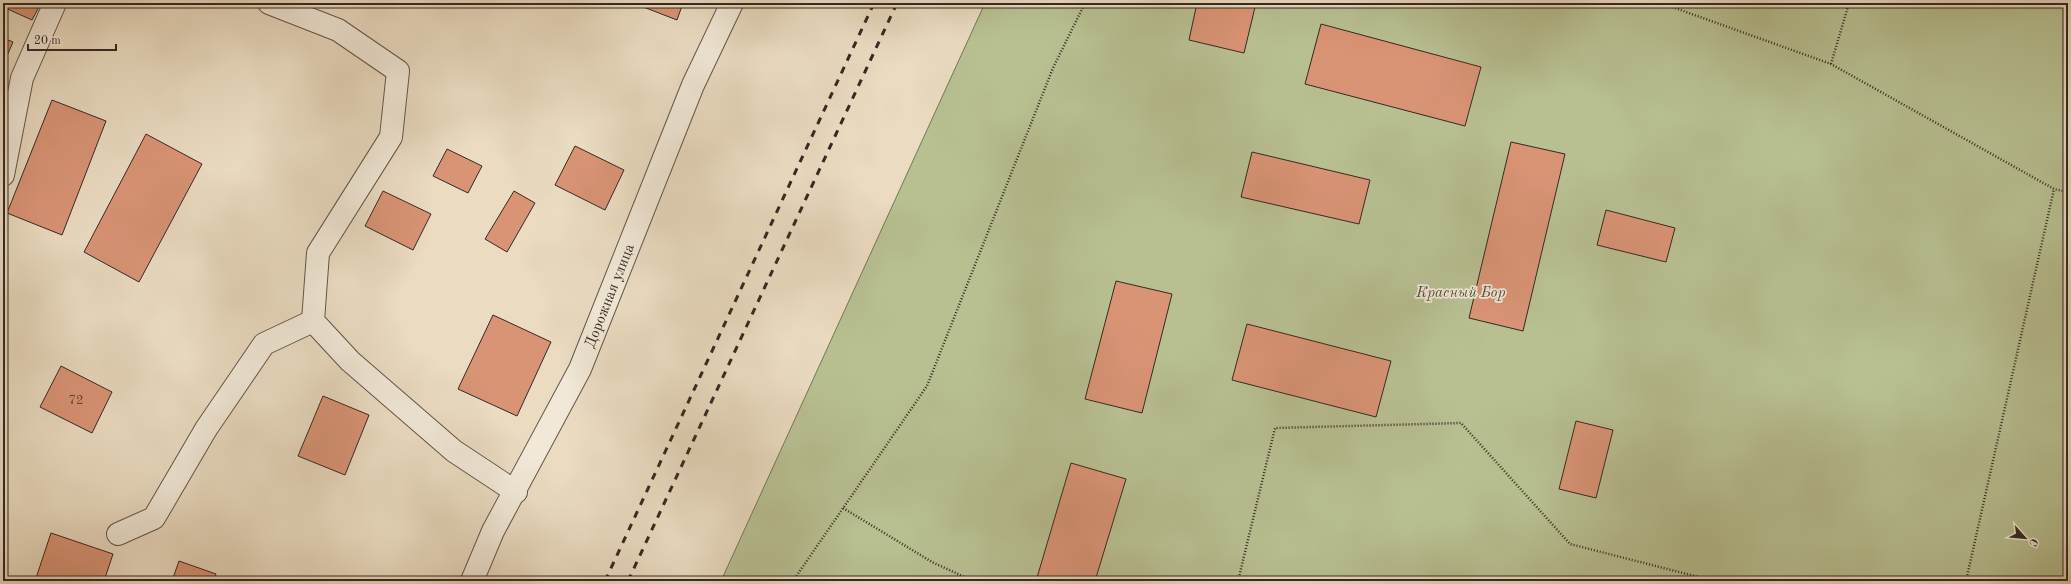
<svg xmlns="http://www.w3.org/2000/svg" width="2071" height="584" viewBox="0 0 2071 584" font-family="'Old Standard TT',serif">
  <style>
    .green { fill: #b8c092; stroke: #76745a }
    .building { fill: #d99476; stroke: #352822 }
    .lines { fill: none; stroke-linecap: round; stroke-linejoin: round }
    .minor-casing { stroke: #62554a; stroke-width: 24 }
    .path { stroke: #352822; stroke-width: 2.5; stroke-dasharray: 1 2; stroke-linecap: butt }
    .minor { stroke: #f1e8d7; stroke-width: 22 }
    .rail { stroke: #352822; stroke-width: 3; stroke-dasharray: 7 7; stroke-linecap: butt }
    .labels { text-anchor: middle; stroke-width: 3.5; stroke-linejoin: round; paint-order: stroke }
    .number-label { font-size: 13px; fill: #5e4337 }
    .park-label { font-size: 15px; font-style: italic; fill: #564e3e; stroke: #f1e8d7 }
    .street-label { font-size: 15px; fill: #352822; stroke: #f1e8d7 }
  </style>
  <rect width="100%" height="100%" fill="#eadbc1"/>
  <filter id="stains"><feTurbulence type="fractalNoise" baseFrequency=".005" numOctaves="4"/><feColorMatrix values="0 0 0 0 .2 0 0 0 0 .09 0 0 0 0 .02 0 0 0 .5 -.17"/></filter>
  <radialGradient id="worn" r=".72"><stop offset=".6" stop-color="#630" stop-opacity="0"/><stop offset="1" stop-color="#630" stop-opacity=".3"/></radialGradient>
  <!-- green -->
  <path class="green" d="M985,3H2068V581H721Z"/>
  <!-- building -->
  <path class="building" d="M3,3H41L32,20L3,7Z
    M633,3H683L677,20Z
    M1197,3H1256L1244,53L1189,40Z
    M1321,24L1481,67L1465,126L1305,84Z
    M3,38L13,42L3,65Z
    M52,100L106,121L62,235L7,213Z
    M146,134L202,164L139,282L84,252Z
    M1511,142L1565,154L1523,331L1469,318Z
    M575,146L624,170L605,210L555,185Z
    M447,149L482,166L468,193L433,176Z
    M1252,152L1370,180L1359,224L1241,197Z
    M383,191L431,214L413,250L365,226Z
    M514,191L535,203L507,252L485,239Z
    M1606,210L1675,228L1666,262L1597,245Z
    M1116,281L1172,294L1142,413L1085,399Z
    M493,315L551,342L517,416L458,389Z
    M1247,324L1391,361L1376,417L1232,380Z
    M61,366L112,392L92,433L40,407Z
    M323,396L369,415L345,475L298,456Z
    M1576,421L1613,430L1596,498L1559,489Z
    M1071,463L1126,479L1095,581H1036Z
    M51,533L113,554L104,581H35Z
    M179,561L216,574L214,581H172Z"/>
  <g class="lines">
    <!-- minor casing -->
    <g class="minor-casing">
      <g id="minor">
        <path d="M269,3L338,30L398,71L391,137L318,253L313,321L350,361L454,451L516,492"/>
        <path d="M3,175L22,78L55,3"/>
        <path d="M118,534L154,518L206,429L264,344L313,321"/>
        <path id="s1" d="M472,581L493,531L580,369L693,85L732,3"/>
      </g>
    </g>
    <!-- path -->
    <path class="path" d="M1661,3L1831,64L2054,189L2068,192
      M1831,64L1849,3
      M843,508L932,562L973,581
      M793,581L927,386L1053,68L1085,3
      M1238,581L1275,428L1461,423L1570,544L1714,581
      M1966,581L2054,189"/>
    <!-- minor -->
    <use href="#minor" class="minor"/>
    <!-- rail -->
    <path class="rail" d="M605,581L874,3
      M628,581L897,3"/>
  </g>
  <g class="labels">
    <!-- number labels -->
    <g class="number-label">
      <text x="76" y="404">72</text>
    </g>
    <!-- park labels -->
    <g class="park-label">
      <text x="1461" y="297">Красный Бор</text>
    </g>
    <!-- street labels -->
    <g class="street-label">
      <text dy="5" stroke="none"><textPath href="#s1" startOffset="317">Дорожная улица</textPath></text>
    </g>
  </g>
  <!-- margin -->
  <rect width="2071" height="584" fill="none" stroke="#eadbc1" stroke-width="16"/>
  <rect x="4" y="4" width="2063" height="576" fill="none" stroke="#352822" stroke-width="2"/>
  <rect x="8" y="8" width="2055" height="568" fill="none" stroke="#352822"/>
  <!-- north arrow -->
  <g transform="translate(2025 538) rotate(117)" stroke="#f1e8d7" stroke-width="3" paint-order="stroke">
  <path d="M0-3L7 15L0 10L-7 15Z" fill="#352822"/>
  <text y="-6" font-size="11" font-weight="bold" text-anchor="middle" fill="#352822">С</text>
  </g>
  <!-- scale -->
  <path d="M28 44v6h88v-6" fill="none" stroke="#352822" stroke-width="2"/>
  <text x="34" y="44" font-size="12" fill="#352822" stroke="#f1e8d7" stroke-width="3" paint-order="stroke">20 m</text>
  <rect width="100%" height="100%" filter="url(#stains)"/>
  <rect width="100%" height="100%" fill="url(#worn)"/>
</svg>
